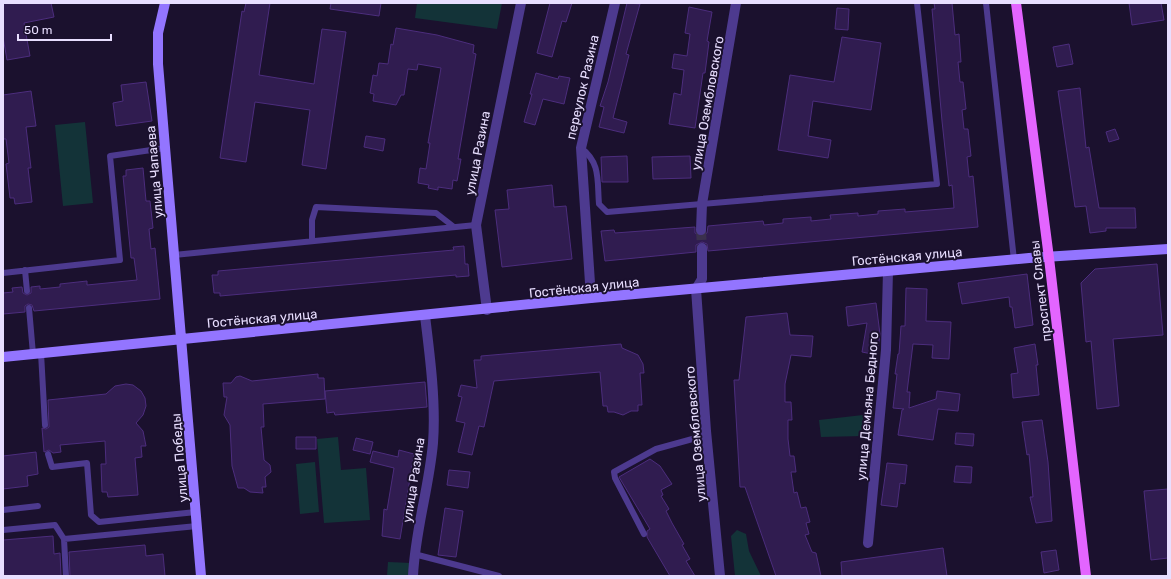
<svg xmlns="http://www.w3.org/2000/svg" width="1171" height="579" viewBox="0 0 1171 579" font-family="Rubik,sans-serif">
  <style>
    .green { fill: #133338 }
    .building { fill: #301c50; stroke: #4c2d7d }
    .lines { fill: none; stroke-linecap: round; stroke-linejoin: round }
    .street-tunnel { stroke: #3a304d; stroke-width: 10; stroke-dasharray: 10 5; stroke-linecap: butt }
    .lane { stroke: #4d3a8f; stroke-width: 6 }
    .street { stroke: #4d3a8f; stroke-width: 10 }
    .secondary { stroke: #9375ff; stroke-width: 10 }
    .primary { stroke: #e365ff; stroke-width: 10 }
    .labels { text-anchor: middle; stroke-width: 4; stroke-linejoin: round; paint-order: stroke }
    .street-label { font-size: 13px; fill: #e8deff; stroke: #1b112e }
  </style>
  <rect width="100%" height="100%" fill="#1b112e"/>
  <!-- green -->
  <path class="green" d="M417,3H502L497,29L415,18Z
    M85,122L93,203L63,206L55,125Z
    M863,415V436L821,437L819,420Z
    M338,437L341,470L366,468L370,520L324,523L317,439Z
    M315,462L319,512L300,514L296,464Z
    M737,530L746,534L749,551L761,576H735L731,536Z
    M388,562L411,563V576H387Z"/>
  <!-- building -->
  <path class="building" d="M3,3H51L54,17L24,23L30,56L7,60L3,37Z
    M246,3H270L259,75L314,84L322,29L346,32L326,169L302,165L310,110L255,102L246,162L220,158L242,11L244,12Z
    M331,3H381L379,16L330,9Z
    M550,3H572L566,22L562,21L552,57L537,53Z
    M627,3L640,4L626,54L629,55L613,118L627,122L624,133L599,127L604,107L600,106L608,82Z
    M934,3H952L955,35L959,34L961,62H958L960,82H963L966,109L962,110L964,129H968L971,156L967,157L969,177L973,176L978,227L708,251L707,244L702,242L696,245V252L605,261L601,231L614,230L615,233L695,227V233L701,236L707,233L708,226L763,221L764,225L783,223V219L811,217V221L831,219L830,215L858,213V216L878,214V211L905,209V212L954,208L952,185L949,186L942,121L932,9H935Z
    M1129,3H1161L1164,20L1132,25Z
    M689,7L712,12L707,41L709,42L705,73H703L695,128L669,124L674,93L681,95L684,70L672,68L674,54L687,56L690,34L685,33Z
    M837,8L849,9L848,30L835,29Z
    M396,28L437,35L474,45L473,53L476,54L458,159H461L457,181L453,180L452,189L438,187V190L428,188L429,185L418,183L420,168L426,169L430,143H428L441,68L418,64L417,70L408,69L404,95H401L396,105L373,101L374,94L370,93L373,75L377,76L379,63L388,64L391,44L393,45Z
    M842,37L881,43L871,110L813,101L808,136L831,140L828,158L778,150L790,75L834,82Z
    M1069,44L1073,64L1057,67L1053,47Z
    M536,73L558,79L559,76L570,78L564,104L543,99L535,125L524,122L532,94H530Z
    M146,82L152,121L116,126L113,103L123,101L121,85Z
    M1080,88L1086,148L1089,147L1099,208H1135L1136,228H1106V231L1090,233L1086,206L1075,207L1058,91Z
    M31,91L36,126L26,127L31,168H28L32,202L15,204L14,198H10L6,164L9,163L6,139H3V95Z
    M1115,129L1119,139L1109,142L1106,132Z
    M366,136L385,139L383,151L364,147Z
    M627,156L628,182H602L601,157Z
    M690,156L691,178L653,179L652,157Z
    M143,168L146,201H150L153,228L149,229L151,249L155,248L160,299L34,311L32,305L28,304L25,306V312L3,314V293L13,292L12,288L22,287L23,293L27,295L31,293V287L40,286V289L60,287V284L87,281V285L137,280L134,258H131L123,176H126V170Z
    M552,185L554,207L566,206L572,259L502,267L495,210L509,209L507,190Z
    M464,246L465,264H468L469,276L456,277V275L220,296V293H214L212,275H218V271L454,250L453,247Z
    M1157,264L1163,335L1113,339L1119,406L1097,409L1091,341L1086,342L1081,283L1095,269Z
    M1027,274L1033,325L1015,328L1012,307H1010L1009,297L962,304L958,283Z
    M906,288L927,289L926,321L951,322L949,359L932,358L933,345L913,344L907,392H910L909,408L936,399L937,391L960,394L958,411L938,409L933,440L898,435L902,410L904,409L893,408L897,374H895L898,354H899L901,326H905Z
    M876,303L880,334L877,355L862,352L867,323L848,326L846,307Z
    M787,313L790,335L813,336L811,357L791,355L785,384V402H791L792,420H788V439L790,456H794L796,472H791L794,493L797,492L801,508L806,507L810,522L806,523L809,534L805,535L812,552L816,553L821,576H776L745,487H740L734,380H739L746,317Z
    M621,344L622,348L638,355L643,364L644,373H640L642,405H638V411H631L623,415L614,412H608L607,406H603L600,372L494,381L484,427L479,426L472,455L458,452L465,423L456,421L462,397L458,396L461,385L477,388L474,360H481V356Z
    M1035,344L1038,365H1036L1039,395L1013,398L1011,374L1018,373L1014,348Z
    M318,374V378H324L325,399L263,404L264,427H261L264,460L270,465L271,472L265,477L266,487H262L263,493L250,492L244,488H238L232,466L230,425L224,415L227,397H224L223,383H231L236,377L240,376L252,381Z
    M425,382L427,407L335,415L334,412L327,413L325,391Z
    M126,384L133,385L141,391L145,398L146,406L143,415L136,423L143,431L146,446H141L142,457L135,458L138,495L108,497L107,492H102L101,464H106L105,441L60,445L61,452L53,453L49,450L44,452L42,428L46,429L49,427L48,400L106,394L115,386Z
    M1042,420L1048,462L1052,521L1036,523L1030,497H1033L1029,454L1027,455L1022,422Z
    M956,433L974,434L973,446L955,444Z
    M296,437H316V449H296Z
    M356,438L373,442L370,454L353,450Z
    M399,450L414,454L400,539L382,536L384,509L387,510L394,468L370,462L373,451L398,457Z
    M36,452L38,474L27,476L28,486L3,489V456Z
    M650,459L660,466L672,484L661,490L663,495L661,496L669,509L666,511L672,523L684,544L682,545L690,559L686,561L695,576H670L647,537V531L650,529L619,477Z
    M887,463L907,465L905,484L900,483L897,507L881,505Z
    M956,466L972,467L971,483L954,482Z
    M449,470L470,472L468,488L447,485Z
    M1168,489V558L1151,560L1144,491Z
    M445,508L463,511L456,557L438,555Z
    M53,536L54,554L60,553L61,576H3V540Z
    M145,545L146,556L163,554L165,576H70L69,552Z
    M943,548L947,576H842L841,562Z
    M1056,550L1059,570L1044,573L1041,552Z"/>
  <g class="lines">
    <!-- street-tunnel -->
    <path class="street-tunnel" d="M701,230L702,248"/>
    <!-- lane -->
    <path class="lane" d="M986,3L1014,260
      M581,148C601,163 597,181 599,204L607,212L937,184L917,3
      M312,241V220L316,207L436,213L454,227
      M174,255L476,225
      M25,270L27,291
      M3,273L120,260L110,156L165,148
      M29,308L33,354
      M41,353L45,425
      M48,454L52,467L87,463L91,515L99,522L196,512
      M3,510L38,506
      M3,530L55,525L64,539L197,526
      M644,534L615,478L614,472L656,449L707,435
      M64,539L66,576
      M414,554L499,576"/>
    <!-- street -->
    <path class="street" d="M701,230L702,204L736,3
      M702,248V279L696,289L706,431L720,576
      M591,298L581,148L615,3
      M487,310L476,225L521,3
      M868,543L886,350L888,271
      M413,576C415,531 429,488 433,443C436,403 430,356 425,316"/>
    <!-- secondary -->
    <path class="secondary" d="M165,3L158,33V64L201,576
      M3,357L591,298L1029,258L1168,249"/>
    <!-- primary -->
    <path class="primary" d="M1016,3L1049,258L1086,576"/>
  </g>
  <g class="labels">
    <!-- street labels -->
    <g class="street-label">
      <text transform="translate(582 87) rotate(-77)" y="5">переулок Разина</text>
      <text transform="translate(707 103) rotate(-80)" y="5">улица Озембловского</text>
      <text transform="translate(477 153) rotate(-79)" y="5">улица Разина</text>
      <text transform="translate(154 172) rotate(-95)" y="5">улица Чапаева</text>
      <text transform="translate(907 256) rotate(-5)" y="5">Гостёнская улица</text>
      <text transform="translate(584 287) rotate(-6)" y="5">Гостёнская улица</text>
      <text transform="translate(1040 291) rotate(-97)" y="5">проспект Славы</text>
      <text transform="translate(262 318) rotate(-5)" y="5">Гостёнская улица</text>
      <text transform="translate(867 406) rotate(-85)" y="5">улица Демьяна Бедного</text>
      <text transform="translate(695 434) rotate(-95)" y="5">улица Озембловского</text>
      <text transform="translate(179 458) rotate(-95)" y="5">улица Победы</text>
      <text transform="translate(413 480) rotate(-81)" y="5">улица Разина</text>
    </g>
  </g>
  <!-- border -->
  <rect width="1171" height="579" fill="none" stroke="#e8deff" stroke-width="8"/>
  <!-- scale -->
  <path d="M18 34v6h93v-6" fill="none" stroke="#e8deff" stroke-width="2"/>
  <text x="24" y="34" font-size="12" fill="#e8deff" stroke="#1b112e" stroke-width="3" paint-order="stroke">50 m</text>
</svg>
